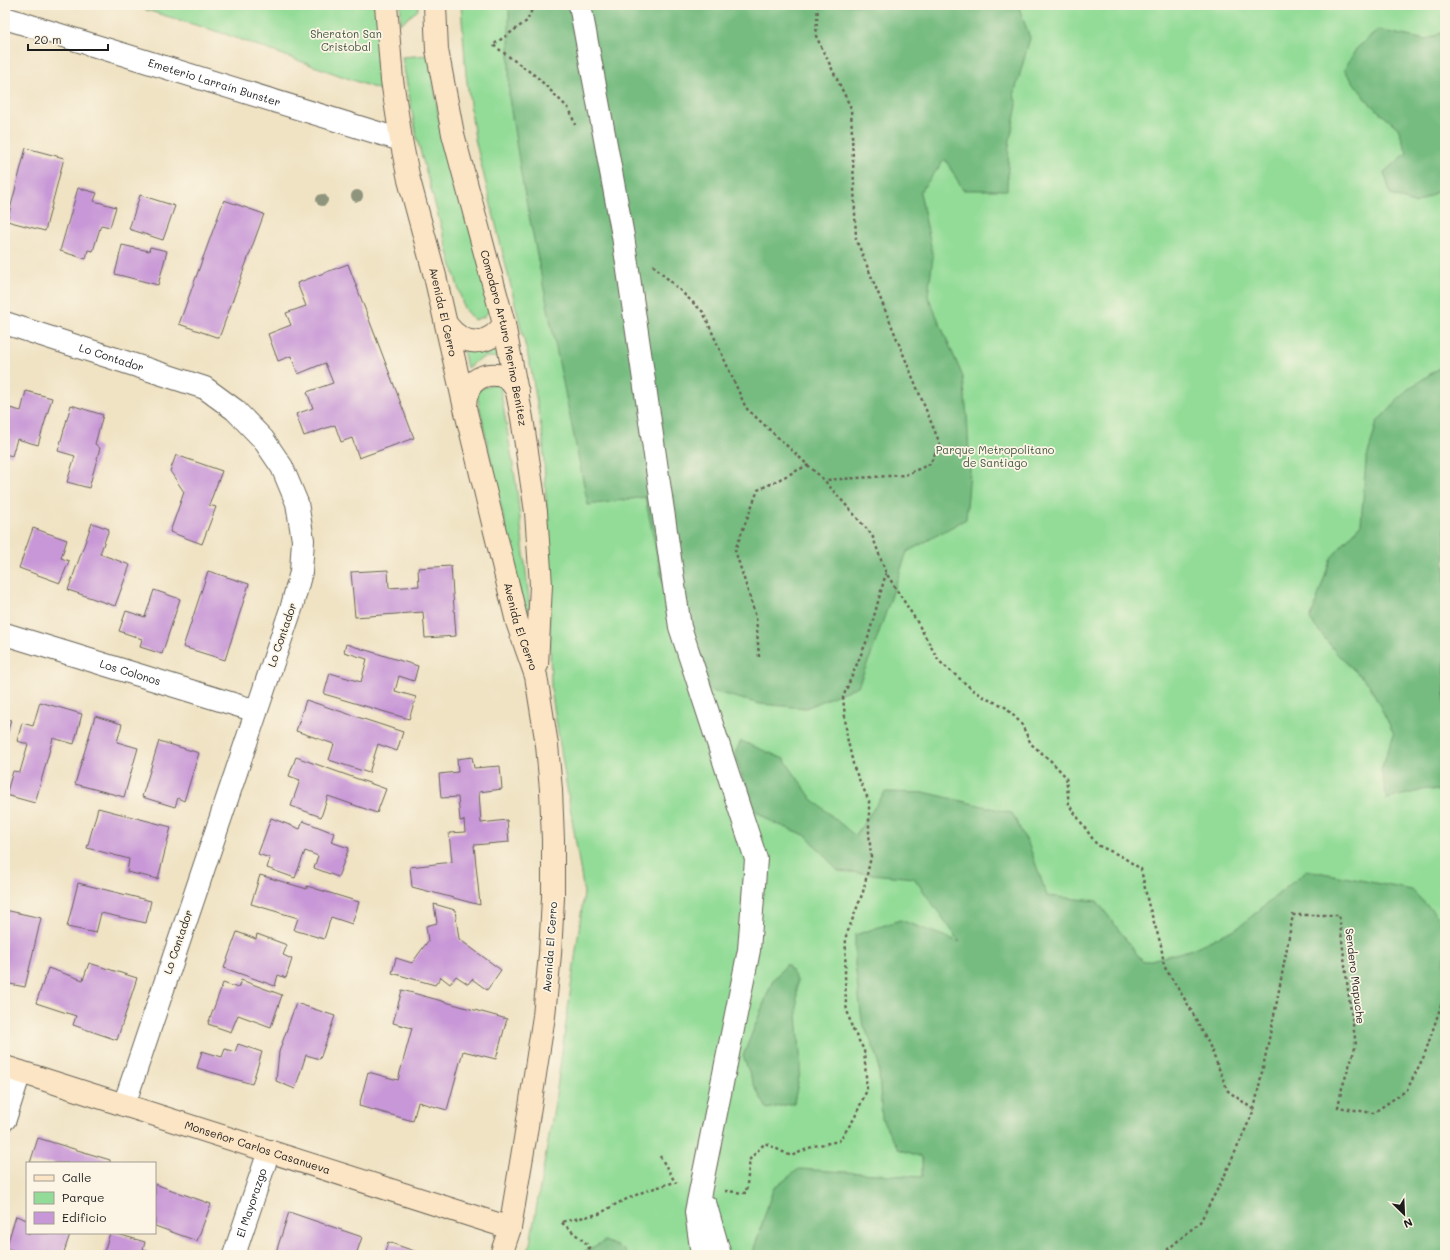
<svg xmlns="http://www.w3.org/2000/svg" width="1450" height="1260" viewBox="0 0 1450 1260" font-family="Mali,sans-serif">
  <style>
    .green { fill: #93dc97; stroke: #587c5a }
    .forest { fill: #76bc80; stroke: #496c4e }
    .building { fill: #c897d7 }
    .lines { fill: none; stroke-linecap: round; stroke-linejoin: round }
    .street-casing { stroke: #666257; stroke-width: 24 }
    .secondary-casing { stroke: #666257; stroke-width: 24 }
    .path { stroke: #666257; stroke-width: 2.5; stroke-dasharray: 3 3; stroke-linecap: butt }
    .street { stroke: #fff; stroke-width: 22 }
    .secondary { stroke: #fce5c4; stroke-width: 22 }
    .tree { fill: #8f957c }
    .labels { text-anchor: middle; stroke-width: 3.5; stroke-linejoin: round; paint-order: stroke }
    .park-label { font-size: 11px; fill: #405641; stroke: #fcf5e5 }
    .street-label { font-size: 11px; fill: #1c1c1c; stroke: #fcf5e5 }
  </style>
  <rect width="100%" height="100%" fill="#fcf5e5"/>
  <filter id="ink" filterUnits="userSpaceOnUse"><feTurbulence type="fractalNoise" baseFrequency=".025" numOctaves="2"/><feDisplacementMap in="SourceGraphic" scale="8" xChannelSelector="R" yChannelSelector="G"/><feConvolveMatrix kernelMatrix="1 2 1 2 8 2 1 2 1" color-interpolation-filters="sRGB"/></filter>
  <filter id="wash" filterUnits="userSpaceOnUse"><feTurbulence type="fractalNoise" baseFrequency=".012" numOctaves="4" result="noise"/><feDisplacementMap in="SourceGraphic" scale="16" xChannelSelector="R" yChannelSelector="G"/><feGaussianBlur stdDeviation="0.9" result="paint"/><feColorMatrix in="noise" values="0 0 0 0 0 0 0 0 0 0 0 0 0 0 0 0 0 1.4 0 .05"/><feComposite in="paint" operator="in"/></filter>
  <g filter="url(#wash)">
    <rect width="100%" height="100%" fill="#f0e3c4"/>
    <!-- green -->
    <path class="green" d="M130,5H379L383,91L225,34Z
      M401,5H418V10L400,24Z
      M461,5H1445V1255H528L555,1102L584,893L551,689L547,522L543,439L531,369L475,139L466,75Z
      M429,55L441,130L493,306L484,317L474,320L464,309L417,139L402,57Z
      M501,331L508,360C486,355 484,355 467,368L460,335Z
      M499,381L516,483L530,608L529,637L476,391Z"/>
    <!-- forest -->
    <path class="forest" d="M509,5H1018L1030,38L1014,95L1017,105L1009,145L1007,190H963L945,159L920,192L933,256L928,296L963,377L967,416L970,472L966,519L907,552L871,655L858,686L806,708L760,704L708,690L669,611L645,497L588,505L523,186L509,98Z
      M1378,30L1426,40L1445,31V187L1416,204L1391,195L1384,172L1407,153L1398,128L1370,104L1344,70L1356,49Z
      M1445,364V792L1427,789L1387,799L1381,770L1394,734L1369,684L1339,656L1310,620L1331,558L1361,524L1366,461L1377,422L1407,390Z
      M741,741L784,759L812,799L855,836L885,792L928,793L1012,813L1030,848L1047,896L1097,901L1143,962L1190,950L1239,927L1307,870L1412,890L1445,924V1255H752L773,1189L799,1169L922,1177V1157L898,1149L882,1119L878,1058L862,1021L855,965V935L900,920L960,942L914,878L838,871L807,836L772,822L753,809L735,753Z
      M787,964L797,980V1013L801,1067L794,1103L767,1109L754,1085L743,1056L773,980Z
      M605,1241L625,1250L626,1255H577Z"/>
    <g id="blocks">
      <!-- building -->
      <path class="building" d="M26,148L64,158L45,231L7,221Z
        M78,188L97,193L94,201L116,207L110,227L101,225L93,251L88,250L86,259L60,251Z
        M140,195L175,206L163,240L129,229Z
        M224,200L264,214L219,338L179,324Z
        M122,245L149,251L150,247L167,251L158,285L115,274Z
        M348,264L414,438L359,458L352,438L341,442L335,425L304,436L296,414L313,408L307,392L333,383L325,363L298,374L291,356L278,361L268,334L291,325L286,313L306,306L297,283Z
        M26,391L52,398L38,445L17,439L12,456L5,454V411L6,407L21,411Z
        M71,405L103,415L95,444L100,448L89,488L67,482L75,456L58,451Z
        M176,455L222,471L209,505L216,507L202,544L170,532L184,492L170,471Z
        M92,523L109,529L100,554L130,565L115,606L68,590Z
        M33,528L67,540L61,558L69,561L60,583L19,568Z
        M451,566L456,636L425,638L423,612L355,617L351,572L388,570L389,588L419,586L418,568Z
        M208,571L249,584L225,660L183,647Z
        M154,590L180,599L162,654L140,647L142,639L119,631L126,611L145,617Z
        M346,644L418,666L414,681L399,676L395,691L416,697L409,719L324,694L330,673L361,682L367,659L344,652Z
        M306,700L403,732L397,751L378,744L369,773L329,760L334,744L296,731Z
        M40,702L82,714L74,744L53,738L35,803L6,795L13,771L20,772L28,744L17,741L22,723L33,726Z
        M95,716L122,724L117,742L138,748L124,797L75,784Z
        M5,719L11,720L5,739Z
        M159,741L199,753L184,801L178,798L175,807L142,797Z
        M296,757L386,789L377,813L328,796L321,817L291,806L300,780L289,776Z
        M472,757L474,768L500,766L502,789L479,792L481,823L507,820L509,842L474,845L480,905L412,887L410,867L452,862L449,833L465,832L464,820L460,821L458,797L441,798L439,774L458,772L457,759Z
        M98,808L171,827L158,879L127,872L129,859L87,848Z
        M271,818L300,829L303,821L334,833L331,842L349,848L338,877L314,868L318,856L305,851L295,878L267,868L270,858L258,854Z
        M260,875L307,889V886L359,902L352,924L331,917L324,939L294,930L298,918L251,904Z
        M78,883L151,901L146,923L101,913L96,933L67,927Z
        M434,904L455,910L459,939L501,970L487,990L472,979L468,984L456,976L450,984L441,977L435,985L392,973L396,958L412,963L428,941L426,926L437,923Z
        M5,910L41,918L25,987L5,983Z
        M237,932L256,939L257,934L287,945L283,955L292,959L286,978L278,975L275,986L224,968Z
        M89,963L137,978L117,1040L73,1025L76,1016L36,1003L48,968L83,980Z
        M241,980L282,995L271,1027L238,1015L231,1032L208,1024L223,983L238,988Z
        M402,990L507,1019L496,1059L463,1051L447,1110L418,1102L413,1121L359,1106L368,1072L398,1080L412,1028L393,1023Z
        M296,1003L335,1016L320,1059L306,1055L295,1089L276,1081L279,1052Z
        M238,1044L262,1052L252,1084L197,1068L202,1051L222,1057L225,1049L235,1052Z
        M38,1138L110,1160V1163H30Z
        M155,1184L211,1204L197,1241L155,1226Z
        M289,1212L362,1237L356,1255H275Z
        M16,1216L27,1220V1233H66L70,1234L63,1255H28L6,1248Z
        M110,1233H114L145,1242L143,1250L158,1255H103Z
        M388,1242L426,1255H384Z"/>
    </g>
  </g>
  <g filter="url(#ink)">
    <use href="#blocks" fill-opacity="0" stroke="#666257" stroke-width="1"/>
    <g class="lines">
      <!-- street casing -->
      <g class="street-casing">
        <g id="street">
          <path d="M580,5L623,236L680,627L756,859L749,950L696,1212L702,1255"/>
          <path id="s1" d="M5,18L401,140"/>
          <path id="s2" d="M5,323L205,388L235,410L263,439L282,467L297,503L303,540L301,572L292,606L124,1105"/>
          <path id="s3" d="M5,634L256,711"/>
          <path d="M5,1119L20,1072"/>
          <path d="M706,1206L720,1255"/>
          <path id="s4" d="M234,1255L269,1151"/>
        </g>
      </g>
      <!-- secondary casing -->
      <g class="secondary-casing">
        <g id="secondary">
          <path id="s5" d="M386,5L392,80L401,140L409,180L435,276L465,408L517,622L536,676L547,745L551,790L553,840V898L550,954L544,1016L525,1139L510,1228L501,1255"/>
          <path id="s6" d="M435,5L437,50L453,134L504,324L522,418L536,512L541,585L537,665"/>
          <path d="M447,325C464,347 488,347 504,324"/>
          <path d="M465,407C465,401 466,395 469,389C476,374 498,370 510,381C513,384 515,388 518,392"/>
          <path id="s7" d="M5,1067L510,1228"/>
        </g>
      </g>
      <!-- path -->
      <path class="path" d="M534,5L527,21L493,45L537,77L570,110L575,125
        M818,5L816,36L851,108L856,239L940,444L930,464L905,475L825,480
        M653,265L703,312L746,408L824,480L872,535L886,573L916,620L939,661L973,690L987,699L1004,706L1021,723L1031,744L1049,759L1066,777L1069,805L1097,845L1121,856L1141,869L1148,903L1161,945L1164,966L1189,1006L1209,1044L1228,1091L1254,1110
        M759,657L756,617L735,550L758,490L808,465
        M660,1156L675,1182L677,1183
        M725,1191L746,1193L750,1159L765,1143L791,1156L814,1146L839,1141L854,1119L867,1090L864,1050L852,1028L846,1006L845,974L846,936L863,892L871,857L869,833V801L854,768L847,737L843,697L868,638L886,573
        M592,1255L588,1245L561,1222L599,1214L618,1203L645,1191L675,1182
        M1164,1255L1166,1251L1200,1222L1224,1177L1254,1110L1277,1001L1293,915H1339L1348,990L1356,1045L1342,1088L1338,1107L1373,1113L1407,1090L1424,1056L1445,994"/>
      <!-- street -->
      <use href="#street" class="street"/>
      <!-- secondary -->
      <use href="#secondary" class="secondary"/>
    </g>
    <!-- trees -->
    <g class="tree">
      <circle cx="357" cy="196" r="6"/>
      <circle cx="322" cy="200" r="6"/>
    </g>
  </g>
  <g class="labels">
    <!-- park labels -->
    <g class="park-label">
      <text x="346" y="38">Sheraton San<tspan x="346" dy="13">Cristobal</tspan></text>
      <text x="995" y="454">Parque Metropolitano<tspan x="995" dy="13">de Santiago</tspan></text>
    </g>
    <!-- street labels -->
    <g class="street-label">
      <text dy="4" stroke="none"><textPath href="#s1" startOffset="219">Emeterio Larraín Bunster</textPath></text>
      <text dy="4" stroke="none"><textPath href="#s5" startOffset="313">Avenida El Cerro</textPath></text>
      <text dy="4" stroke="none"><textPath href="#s6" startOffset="341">Comodoro Arturo Merino Benítez</textPath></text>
      <text dy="4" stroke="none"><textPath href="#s2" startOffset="112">Lo Contador</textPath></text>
      <text dy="4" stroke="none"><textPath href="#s5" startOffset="637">Avenida El Cerro</textPath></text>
      <text transform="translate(282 635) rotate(-71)" y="4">Lo Contador</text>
      <text dy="4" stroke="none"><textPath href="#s3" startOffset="131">Los Colonos</textPath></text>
      <text transform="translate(178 942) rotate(-71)" y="4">Lo Contador</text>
      <text transform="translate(550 947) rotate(-86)" y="4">Avenida El Cerro</text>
      <text transform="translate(1355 976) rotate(83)" y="4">Sendero Mapuche</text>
      <text dy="4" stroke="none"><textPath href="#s7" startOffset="265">Monseñor Carlos Casanueva</textPath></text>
      <text dy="4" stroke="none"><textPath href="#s4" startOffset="55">El Mayorazgo</textPath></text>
    </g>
  </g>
  <!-- margin -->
  <rect width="1450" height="1260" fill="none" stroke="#fcf5e5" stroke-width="20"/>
  <!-- legend -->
  <rect x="26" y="1162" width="130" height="72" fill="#fcf5e5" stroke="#a29e95"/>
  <rect x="34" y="1175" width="20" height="6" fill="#fce5c4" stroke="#a29e95"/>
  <text x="62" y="1182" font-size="12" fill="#1c1c1c">Calle</text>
  <rect x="34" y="1192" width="20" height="12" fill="#93dc97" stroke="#a29e95"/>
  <text x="62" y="1202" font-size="12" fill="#1c1c1c">Parque</text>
  <rect x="34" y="1212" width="20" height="12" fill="#c897d7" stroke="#a29e95"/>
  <text x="62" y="1222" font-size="12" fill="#1c1c1c">Edificio</text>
  <!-- north arrow -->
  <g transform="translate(1404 1214) rotate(156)" stroke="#fcf5e5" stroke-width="3" paint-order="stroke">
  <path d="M0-3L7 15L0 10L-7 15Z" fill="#1c1c1c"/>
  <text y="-6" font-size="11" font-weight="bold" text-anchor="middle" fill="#1c1c1c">N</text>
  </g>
  <!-- scale -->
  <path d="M28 44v6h80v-6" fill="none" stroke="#1c1c1c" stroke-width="2"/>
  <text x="34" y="44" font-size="12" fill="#1c1c1c" stroke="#fcf5e5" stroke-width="3" paint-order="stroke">20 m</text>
</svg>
